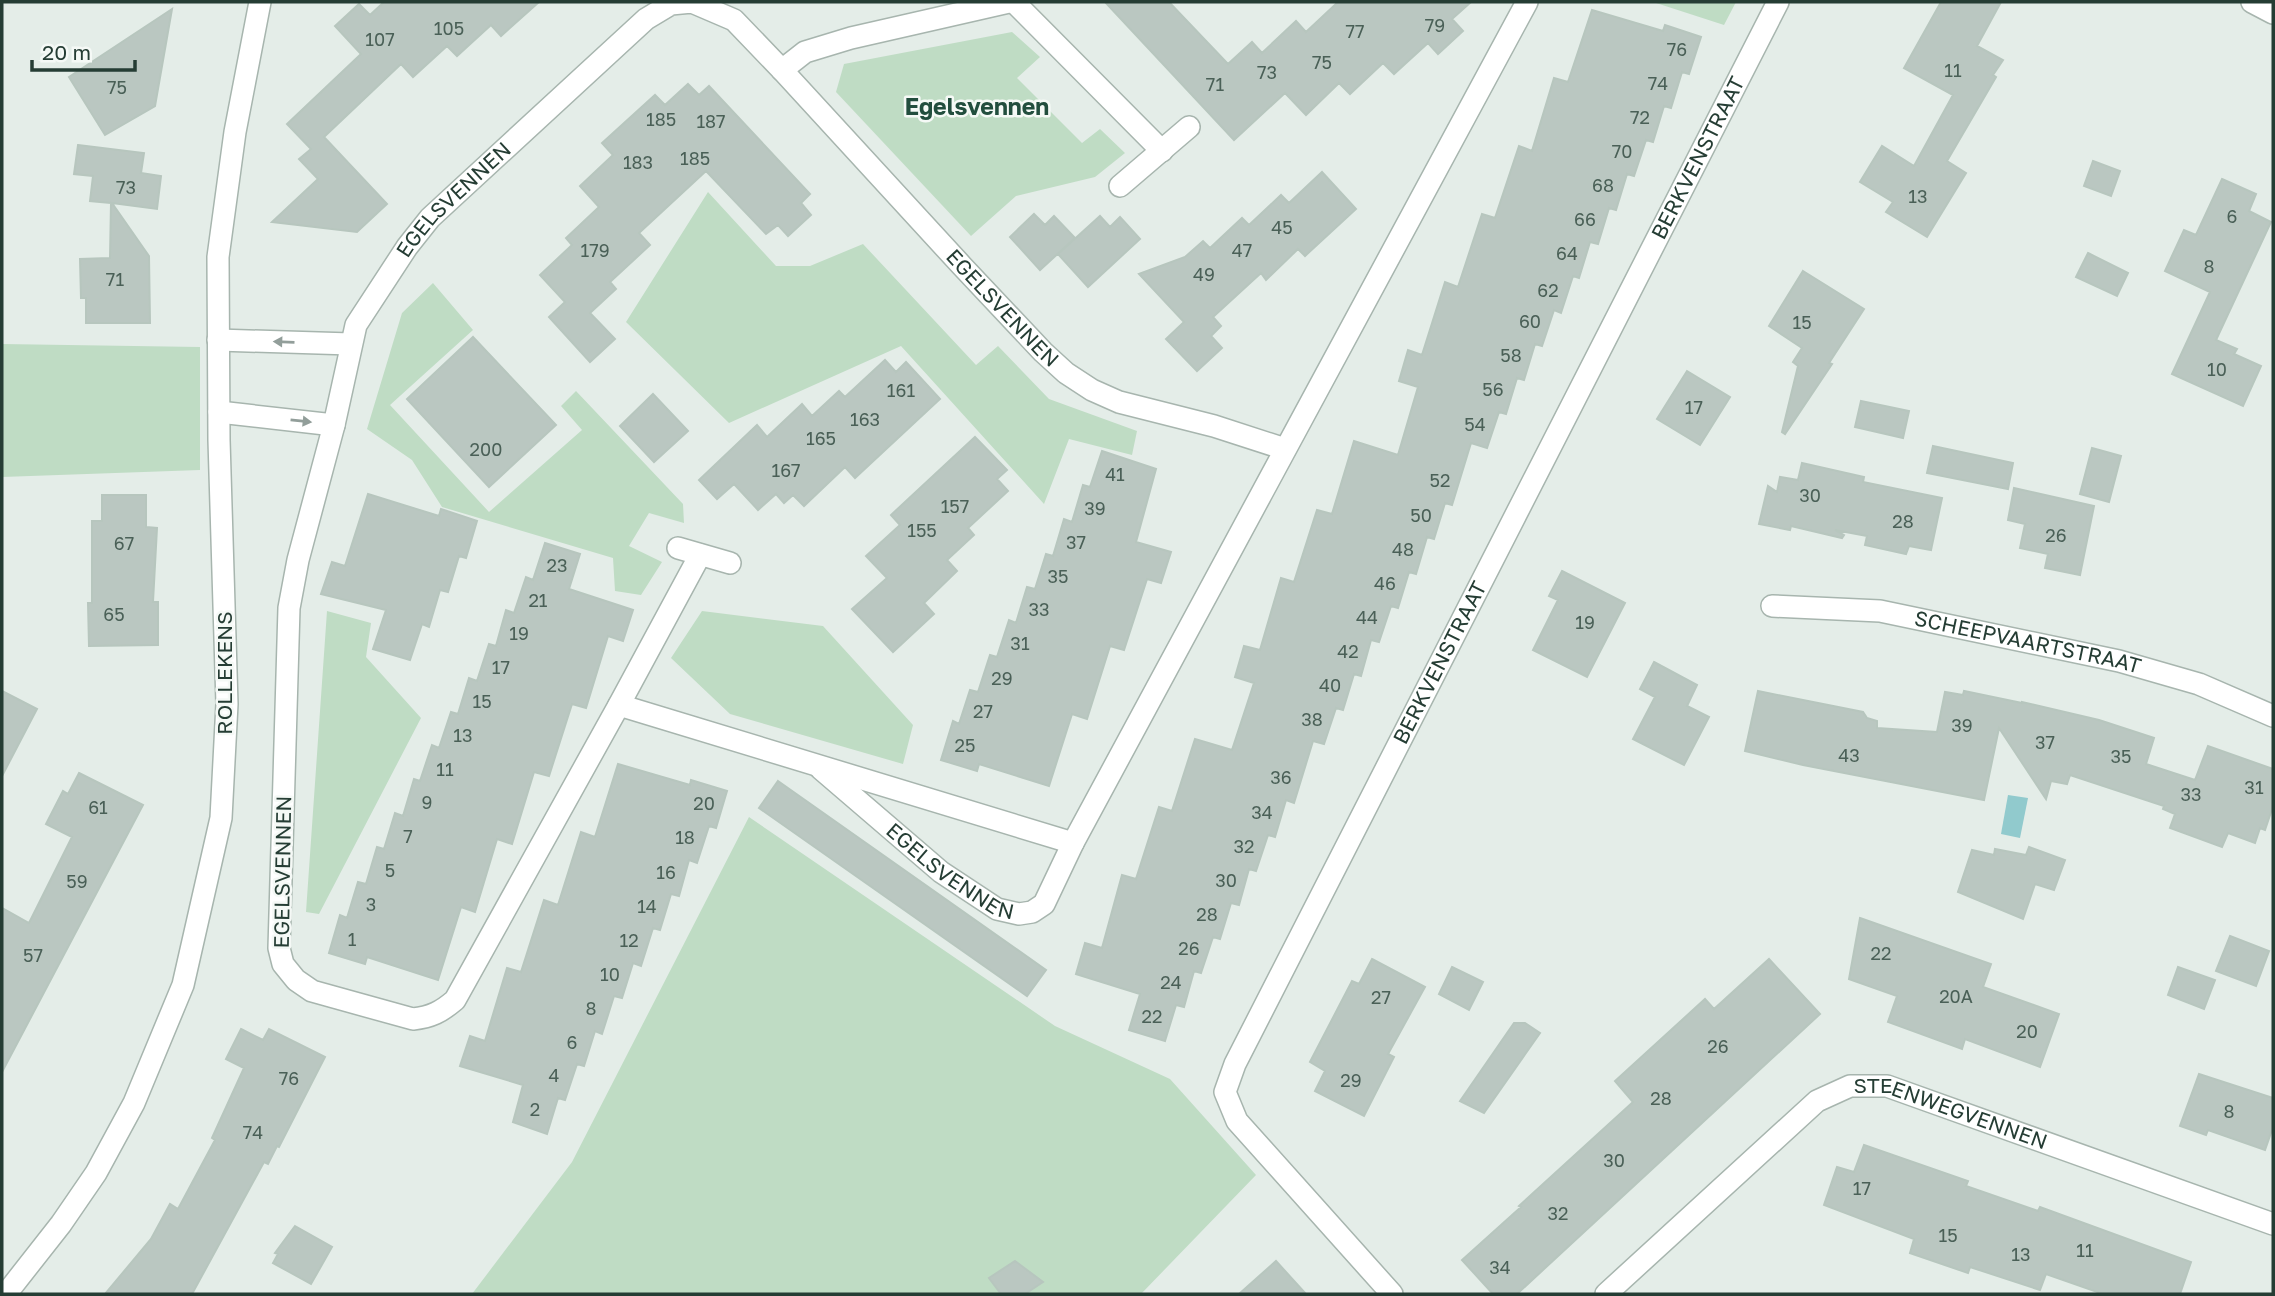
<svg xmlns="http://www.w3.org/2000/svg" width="2275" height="1296" viewBox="0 0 2275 1296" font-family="'Golos Text',sans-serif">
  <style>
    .green { fill: #bfdcc4 }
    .water { fill: #91cacd }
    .building { fill: #bac7c1; stroke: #b7c6be; stroke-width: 2 }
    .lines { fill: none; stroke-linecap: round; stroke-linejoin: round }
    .minor-casing { stroke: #a7b5ae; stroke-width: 24 }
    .minor { stroke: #fff; stroke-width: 21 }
    .oneway { fill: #929e9a }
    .labels { text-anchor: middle; stroke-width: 5; stroke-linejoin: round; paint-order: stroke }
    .number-label { font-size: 18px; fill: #4a6057 }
    .street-label { font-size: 21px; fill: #253d34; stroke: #f5f9f6 }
    .neighbourhood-label { font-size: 23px; font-weight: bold; fill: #224e3e; stroke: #f5f9f6 }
  </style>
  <rect width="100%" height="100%" fill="#e4ede8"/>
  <!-- green -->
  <path class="green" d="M1653,2H1736L1724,25Z
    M1012,32L1040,57L1017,78L1082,143L1100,129L1125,153L1095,177L1016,196L971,236L836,92L844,64Z
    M708,192L776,266H810L863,244L976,365L998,346L1049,399L1137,431L1132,455L1069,439L1044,504L901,346L729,423L626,322Z
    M433,283L473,330L390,405L489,512L582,430L561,406L576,391L683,504L684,523L649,513L629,546L662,562L641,595L615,591L613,558L442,507L412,460L367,429L402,313Z
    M2,344L200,347V470L2,477Z
    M327,611L371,623L366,657L421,718L319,914L306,912Z
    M702,611L823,626L913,725L903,764L730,714L671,658Z
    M749,817L1055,1026L1170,1079L1256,1175L1141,1294H472L572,1162Z"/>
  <!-- water -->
  <path class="water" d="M2008,795L2028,798L2020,838L2001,834Z"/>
  <!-- building -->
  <path class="building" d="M384,2H539L501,36L491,25L457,56L447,46L413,77L401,64L324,137L387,204L357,232L272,222L318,179L299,159L311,149L287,124L361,54L335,26L359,4L370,15Z
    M1105,2H1169L1228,64L1252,42L1262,53L1296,21L1306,32L1338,2H1471L1452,19L1463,31L1438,54L1428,43L1394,74L1383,63L1350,94L1339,83L1306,115L1285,93L1234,140Z
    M1941,2H2001L1977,46L2003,60L1993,75L1996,77L1947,161L1966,173L1927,237L1886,212L1893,202L1860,182L1882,146L1914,166L1953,95L1904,68Z
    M172,9L155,106L105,135L69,77Z
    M1592,10L1663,31L1665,25L1701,37L1689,74L1682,72L1671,108L1664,106L1653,142L1646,140L1634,176L1627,174L1616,210L1609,208L1598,244L1590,242L1579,278L1573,276L1561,313L1554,310L1542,346L1535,344L1524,380L1517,378L1506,414L1499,412L1487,448L1471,443L1452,505L1445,503L1434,539L1427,537L1416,574L1409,572L1398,608L1391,606L1379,642L1371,640L1361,676L1354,674L1343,710L1336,708L1324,744L1313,741L1294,803L1286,800L1275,837L1268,835L1256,871L1249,869L1239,905L1231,903L1220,939L1213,937L1201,973L1194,971L1184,1007L1176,1005L1165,1041L1129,1030L1140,994L1076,974L1085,943L1102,948L1122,875L1136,879L1159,807L1172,811L1195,739L1232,750L1254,683L1235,677L1244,646L1260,650L1281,578L1294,582L1317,510L1332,514L1354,441L1398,455L1418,387L1399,381L1408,350L1422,355L1445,282L1458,287L1482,214L1495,218L1519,146L1532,151L1554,78L1568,82Z
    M688,84L699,95L709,86L810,194L801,203L811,215L788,236L778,225L766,234L706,171L639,233L650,245L610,282L616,289L590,313L615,339L590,362L549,317L565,302L540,275L572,245L566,238L599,207L580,186L613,155L602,143L655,95L665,105Z
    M78,145L144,153L141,173L161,176L157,209L112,203L149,256L150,323H86V298H81L80,259L110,258L111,203L90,201L93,176L74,174Z
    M2093,161L2120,171L2111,196L2084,186Z
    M1322,172L1356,209L1305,256L1298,249L1266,280L1261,273L1213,317L1221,326L1211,336L1222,348L1197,371L1166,339L1184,322L1139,274L1185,257L1203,241L1210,248L1242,218L1249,225L1281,195L1289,203Z
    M2222,179L2256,194L2249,211L2271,222L2216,340L2237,349L2234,354L2261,366L2243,406L2172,374L2210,292L2165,271L2184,230L2196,235Z
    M1034,214L1045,225L1054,216L1075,238L1040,270L1010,237Z
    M1100,216L1110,227L1120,217L1140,239L1088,287L1058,254Z
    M2088,253L2128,273L2117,296L2076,277Z
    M1803,271L1864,309L1829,363L1832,364L1785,434L1782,432L1798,366L1793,362L1802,348L1769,326Z
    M473,337L556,425L489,487L407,399Z
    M885,360L896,372L906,362L940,399L855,478L845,467L804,506L793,495L784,503L776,494L758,510L734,484L717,499L699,480L757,425L767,437L802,404L812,416L839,391L845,397Z
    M1687,371L1730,397L1700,445L1657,419Z
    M653,394L688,431L654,462L620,426Z
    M1861,401L1909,411L1903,438L1855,427Z
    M975,437L1007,470L997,479L1008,491L968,528L974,535L947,560L957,571L924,603L934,614L893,652L852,609L887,578L866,556L900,525L891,515Z
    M1933,446L2013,463L2008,489L1927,473Z
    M2092,448L2121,456L2109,502L2080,494Z
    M1102,451L1156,469L1136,542L1171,552L1161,583L1147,579L1124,650L1110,646L1087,719L1072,714L1049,786L979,764L977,771L941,760L953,721L959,724L970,690L978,692L990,655L997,657L1009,620L1016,623L1027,587L1035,589L1046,554L1053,556L1064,519L1072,522L1083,485L1090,487Z
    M1802,463L1864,477L1863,482L1942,498L1931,550L1909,546L1906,554L1865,545L1867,536L1835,530L1844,535L1842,538L1791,526L1790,530L1759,524L1768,486L1777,492L1780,477L1798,480Z
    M2014,488L2094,506L2080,575L2045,568L2048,554L2020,548L2025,524L2008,520Z
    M368,494L439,516L441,509L477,521L466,558L459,556L448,592L440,590L429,627L422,624L410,660L373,649L386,610L321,594L332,562L345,566Z
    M102,495H146V527L157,528L153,602H158V645L89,646L88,603H92V521H102Z
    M545,543L580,554L569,589L633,610L623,641L608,636L586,708L572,704L549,776L534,772L512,844L497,839L475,912L461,907L438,980L367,957L365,964L329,953L340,915L347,918L358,882L366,884L377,847L384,849L395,813L403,816L414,779L420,781L432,745L439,748L451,712L458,714L469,678L477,681L489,644L496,646L506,610L514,613L526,577L533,580Z
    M1562,571L1625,603L1587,677L1533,650L1558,600L1549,596Z
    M1654,662L1697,685L1687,706L1709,717L1684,765L1633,739L1655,697L1640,689Z
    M2,691L37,709L2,776Z
    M1758,691L1863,712L1867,718L1877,721V728L1937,732L1945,692L1963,695L1964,691L2022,703V702L2099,720L2154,738L2146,764L2195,780L2208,746L2273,769V806L2265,830L2260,828L2255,843L2228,833L2222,847L2170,828L2175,814L2163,809L2164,806L2070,775L2067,784L2051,781L2046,799L1999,728L1984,800L1803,765L1745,751Z
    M618,764L690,785L691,780L727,791L716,828L709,826L697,863L689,860L679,896L671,894L660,930L653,928L641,966L633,963L622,998L614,996L602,1034L595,1031L584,1066L577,1064L565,1100L558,1098L547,1134L513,1122L523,1085L460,1066L470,1036L485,1041L507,968L521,972L544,900L558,905L581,832L595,837Z
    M79,773L143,805L2,1072V908L29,923L72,837L46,824L63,791L68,794Z
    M778,781L1046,970L1027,996L759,808Z
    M2029,847L2065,860L2054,890L2035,884L2023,919L1958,892L1972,850L1994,855L1995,849L2026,855Z
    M1860,918L1991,964L1983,987L2059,1014L2040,1067L1965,1039L1962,1049L1888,1022L1897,996L1849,979Z
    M2230,936L2269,951L2256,986L2216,971Z
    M1372,959L1425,987L1388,1054L1394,1057L1364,1116L1315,1091L1325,1071L1310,1062L1352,981L1359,984Z
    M1769,959L1820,1014L1517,1294H1493L1462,1260L1521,1207L1519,1206L1633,1102L1615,1081L1705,999L1714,1009Z
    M1452,967L1483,982L1469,1010L1439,994Z
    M2178,967L2215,980L2204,1009L2168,995Z
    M1514,1023H1525L1540,1033L1484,1113L1460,1101Z
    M241,1029L263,1040L269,1029L325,1057L279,1147L277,1146L268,1164L264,1162L192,1294H105L151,1239L170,1204L178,1209L215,1140L212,1138L244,1068L226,1059Z
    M2199,1074L2273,1098V1127L2265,1150L2208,1130L2206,1135L2180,1126Z
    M1864,1145L1968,1181L1966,1186L2038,1211L2040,1207L2191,1262L2180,1294H2103L2046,1274L2040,1290L1970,1267L1968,1273L1910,1253L1914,1239L1824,1205L1837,1167L1854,1172Z
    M295,1226L332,1247L311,1284L273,1263L278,1254L275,1253Z
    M1015,1261L1043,1282L1025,1294H1001L989,1278Z
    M1276,1261L1306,1294H1239Z"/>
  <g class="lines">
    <!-- minor casing -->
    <g class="minor-casing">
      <g id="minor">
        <path d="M1014,2L1162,151"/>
        <path d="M2252,2L2273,13"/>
        <path d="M782,70L805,52L851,38L1009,2"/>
        <path d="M1120,186L1189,127"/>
        <path d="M218,340L351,344"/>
        <path d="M219,412L334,425"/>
        <path d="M678,548L730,563"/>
        <path id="s1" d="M700,555L619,705L455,1000C441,1012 431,1017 413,1019L312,991L296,980L283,964L279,948L289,608L298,560L334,425L356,325L407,247L430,218L646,19L671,4L692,2L734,20L782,70L962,266L1043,352L1066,373L1092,390L1119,402L1214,426L1285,449"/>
        <path id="s2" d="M1772,606L1880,611L2119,661L2199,684L2273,716"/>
        <path d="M619,705L1073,843L1527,2"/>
        <path id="s3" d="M821,769L941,872L997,909L1019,914L1032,912L1044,904L1073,843"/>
        <path d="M6,1294L61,1224L96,1173L134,1103L183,985L221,818L227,704L219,440L218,257L235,132L260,2"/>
        <path id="s4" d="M1392,1294L1237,1121L1225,1092L1235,1064L1778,2"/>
        <path id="s5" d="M1606,1294L1817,1101L1850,1086H1887L2273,1224"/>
      </g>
    </g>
    <!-- minor -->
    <use href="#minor" class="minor"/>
  </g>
  <!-- one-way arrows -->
  <defs><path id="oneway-solid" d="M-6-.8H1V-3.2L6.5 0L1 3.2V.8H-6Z" transform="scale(1.75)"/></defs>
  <g class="oneway">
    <use href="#oneway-solid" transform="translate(284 342) rotate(-178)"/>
    <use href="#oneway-solid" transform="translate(301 421) rotate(6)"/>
  </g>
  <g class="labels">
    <!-- number labels -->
    <g class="number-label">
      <text x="1435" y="32">79</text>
      <text x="449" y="35">105</text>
      <text x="1355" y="38">77</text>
      <text x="380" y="46">107</text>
      <text x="1677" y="56">76</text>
      <text x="1322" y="69">75</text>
      <text x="1953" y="77">11</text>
      <text x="1267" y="79">73</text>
      <text x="1658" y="90">74</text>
      <text x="1215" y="91">71</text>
      <text x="117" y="94">75</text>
      <text x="1640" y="124">72</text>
      <text x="661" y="126">185</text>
      <text x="711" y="128">187</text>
      <text x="1622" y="158">70</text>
      <text x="695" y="165">185</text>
      <text x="638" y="169">183</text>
      <text x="1603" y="192">68</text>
      <text x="126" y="194">73</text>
      <text x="1918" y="203">13</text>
      <text x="2232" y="223">6</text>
      <text x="1585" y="226">66</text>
      <text x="1282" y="234">45</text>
      <text x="595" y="257">179</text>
      <text x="1242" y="257">47</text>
      <text x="1567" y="260">64</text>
      <text x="2209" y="273">8</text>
      <text x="1204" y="281">49</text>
      <text x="115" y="286">71</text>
      <text x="1548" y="297">62</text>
      <text x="1530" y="328">60</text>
      <text x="1802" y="329">15</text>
      <text x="1511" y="362">58</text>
      <text x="2217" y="376">10</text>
      <text x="1493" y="396">56</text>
      <text x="901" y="397">161</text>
      <text x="1694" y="414">17</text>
      <text x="865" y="426">163</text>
      <text x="1475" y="431">54</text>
      <text x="821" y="445">165</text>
      <text x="486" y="456">200</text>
      <text x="786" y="477">167</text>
      <text x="1115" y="481">41</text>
      <text x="1440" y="487">52</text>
      <text x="1810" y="502">30</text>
      <text x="955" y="513">157</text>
      <text x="1095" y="515">39</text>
      <text x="1421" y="522">50</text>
      <text x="1903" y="528">28</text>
      <text x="922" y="537">155</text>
      <text x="2056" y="542">26</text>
      <text x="1076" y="549">37</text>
      <text x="124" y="550">67</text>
      <text x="1403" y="556">48</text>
      <text x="557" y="572">23</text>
      <text x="1058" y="583">35</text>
      <text x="1385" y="590">46</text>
      <text x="538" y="607">21</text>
      <text x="1039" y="616">33</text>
      <text x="114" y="621">65</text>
      <text x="1367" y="624">44</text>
      <text x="1585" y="629">19</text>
      <text x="519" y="640">19</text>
      <text x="1020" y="650">31</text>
      <text x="1348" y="658">42</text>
      <text x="501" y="674">17</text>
      <text x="1002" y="685">29</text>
      <text x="1330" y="692">40</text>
      <text x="482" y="708">15</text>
      <text x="983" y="718">27</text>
      <text x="1312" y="726">38</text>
      <text x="1962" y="732">39</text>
      <text x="463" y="742">13</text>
      <text x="2045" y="749">37</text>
      <text x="965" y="752">25</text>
      <text x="1849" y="762">43</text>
      <text x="2121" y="763">35</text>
      <text x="445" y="776">11</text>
      <text x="1281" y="784">36</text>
      <text x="2254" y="794">31</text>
      <text x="2191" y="801">33</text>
      <text x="427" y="809">9</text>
      <text x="704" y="810">20</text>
      <text x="98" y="814">61</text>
      <text x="1262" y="819">34</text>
      <text x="408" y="843">7</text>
      <text x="685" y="844">18</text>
      <text x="1244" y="853">32</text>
      <text x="390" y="877">5</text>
      <text x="666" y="879">16</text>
      <text x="1226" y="887">30</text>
      <text x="77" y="888">59</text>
      <text x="371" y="911">3</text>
      <text x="647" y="913">14</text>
      <text x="1207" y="921">28</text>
      <text x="352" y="946">1</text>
      <text x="629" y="947">12</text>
      <text x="1189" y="955">26</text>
      <text x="1881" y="960">22</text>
      <text x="33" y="962">57</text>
      <text x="610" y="981">10</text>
      <text x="1171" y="989">24</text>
      <text x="1956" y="1003">20A</text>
      <text x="1381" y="1004">27</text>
      <text x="591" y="1015">8</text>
      <text x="1152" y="1023">22</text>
      <text x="2027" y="1038">20</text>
      <text x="572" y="1049">6</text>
      <text x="1718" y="1053">26</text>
      <text x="554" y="1082">4</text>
      <text x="289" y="1085">76</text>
      <text x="1351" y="1087">29</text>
      <text x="1661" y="1105">28</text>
      <text x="535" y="1116">2</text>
      <text x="2229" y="1118">8</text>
      <text x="253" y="1139">74</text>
      <text x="1614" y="1167">30</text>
      <text x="1862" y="1195">17</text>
      <text x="1558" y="1220">32</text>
      <text x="1948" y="1242">15</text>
      <text x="2085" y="1257">11</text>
      <text x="2021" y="1261">13</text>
      <text x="1500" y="1274">34</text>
    </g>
    <!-- street labels -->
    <g class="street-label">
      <text dy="7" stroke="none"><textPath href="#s4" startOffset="1311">BERKVENSTRAAT</textPath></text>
      <text dy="7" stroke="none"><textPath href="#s1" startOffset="1507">EGELSVENNEN</textPath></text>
      <text dy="7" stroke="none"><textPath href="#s1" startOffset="2261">EGELSVENNEN</textPath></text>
      <text dy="7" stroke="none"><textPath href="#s2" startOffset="259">SCHEEPVAARTSTRAAT</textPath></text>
      <text dy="7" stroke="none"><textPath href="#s4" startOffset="744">BERKVENSTRAAT</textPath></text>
      <text transform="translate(225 673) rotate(-90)" y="7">ROLLEKENS</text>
      <text dy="7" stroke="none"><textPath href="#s3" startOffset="166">EGELSVENNEN</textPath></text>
      <text transform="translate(283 872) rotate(-89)" y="7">EGELSVENNEN</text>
      <text dy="7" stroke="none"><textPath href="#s5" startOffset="427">STEENWEGVENNEN</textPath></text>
    </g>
    <!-- neighbourhood labels -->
    <g class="neighbourhood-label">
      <text x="977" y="115">Egelsvennen</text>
    </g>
  </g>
  <!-- border -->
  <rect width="2275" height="1296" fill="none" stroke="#253d34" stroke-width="7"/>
  <!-- scale -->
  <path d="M32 60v10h103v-10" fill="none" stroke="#253d34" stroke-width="3.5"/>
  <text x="42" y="60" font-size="21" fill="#253d34" stroke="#f5f9f6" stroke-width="5" paint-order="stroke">20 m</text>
</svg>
